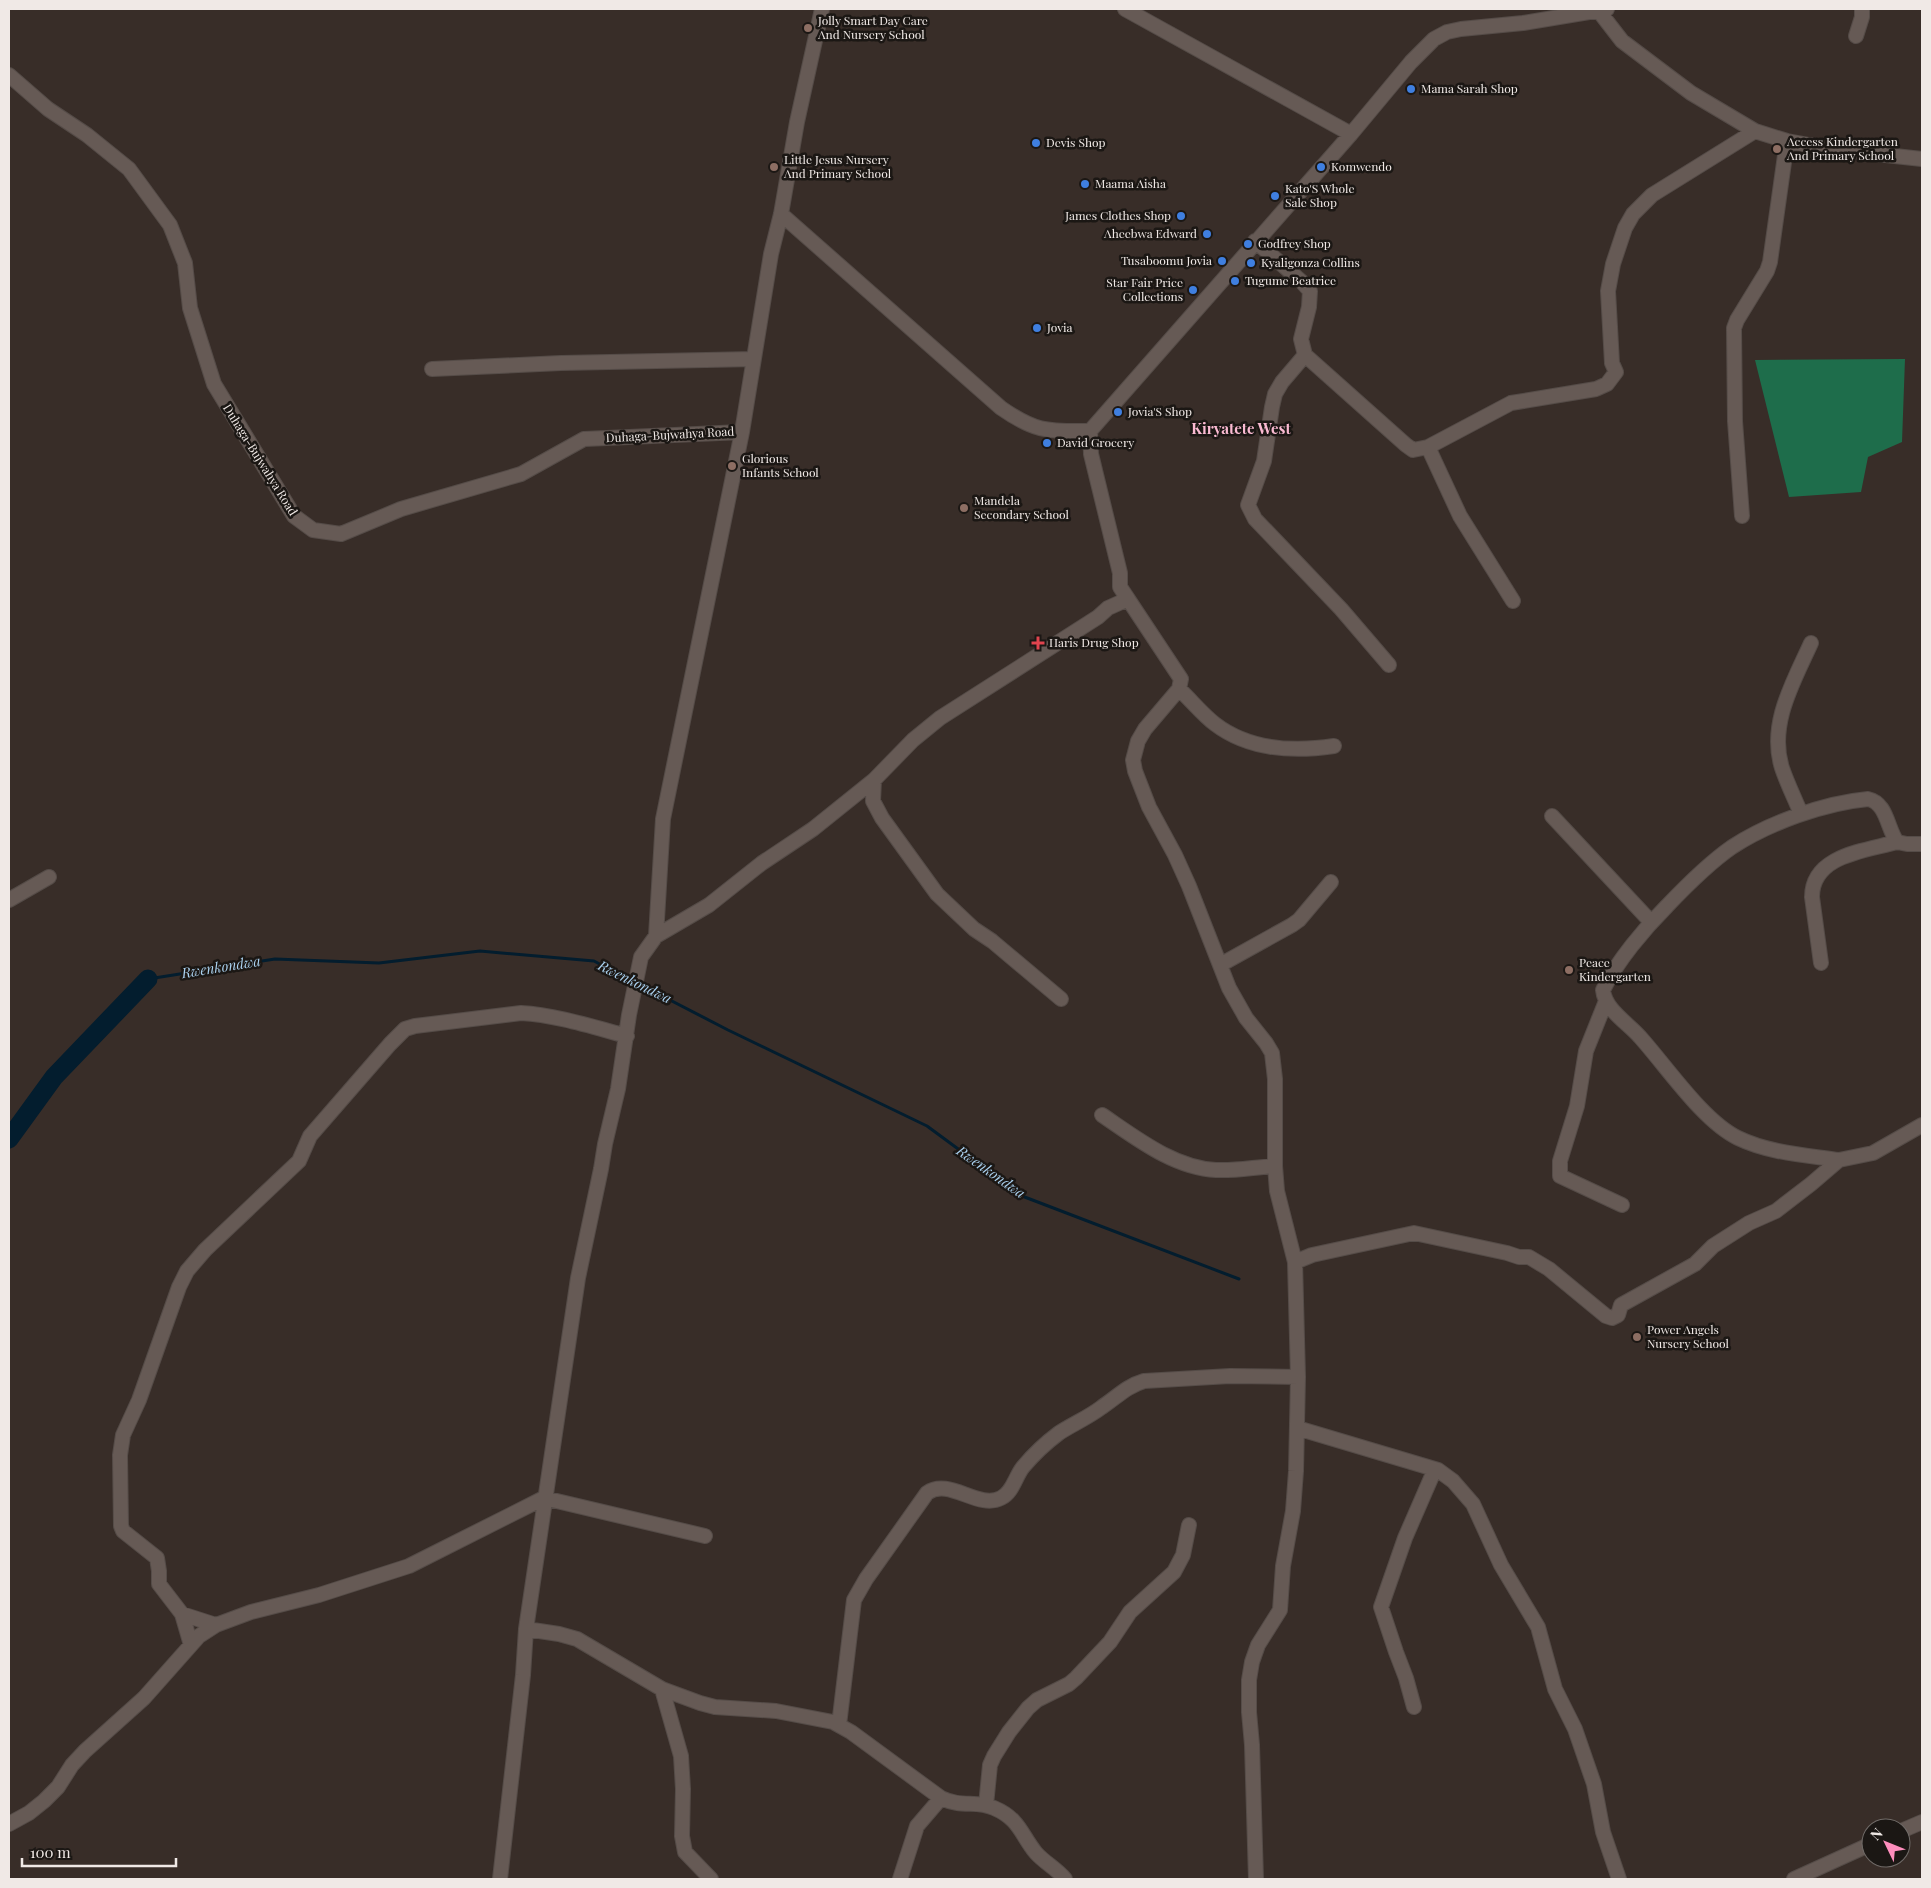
<svg xmlns="http://www.w3.org/2000/svg" width="1931" height="1888" viewBox="0 0 1931 1888" font-family="'Playfair Display',serif">
  <style>
    .forest { fill: #1e6d4b }
    .lines { fill: none; stroke-linecap: round; stroke-linejoin: round }
    .stream { stroke: #031d2e; stroke-width: 3 }
    .river { stroke: #031d2e; stroke-width: 19 }
    .minor-casing { stroke: #554c48; stroke-width: 16 }
    .minor { stroke: #665a55; stroke-width: 14 }
    .education-dot { fill: #8d6e63; stroke: #1b1714; stroke-width: 2 }
    .shop-dot { fill: #3f7fe0; stroke: #1b1714; stroke-width: 2 }
    .health-dot { fill: #e0444e; stroke: #1b1714; stroke-width: 2 }
    .labels { text-anchor: middle; stroke-width: 5; stroke-linejoin: round; paint-order: stroke }
    .poi-label { font-size: 12px; fill: #f0e9e6; stroke: #1b1714; text-anchor: start }
    .street-label { font-size: 12px; fill: #f0e9e6; stroke: #1b1714 }
    .water-label { font-size: 14px; font-style: italic; fill: #acd3f1; stroke: #1b1714 }
    .quarter-label { font-size: 15px; font-weight: bold; fill: #fabad2; stroke: #1b1714 }
  </style>
  <rect width="100%" height="100%" fill="#382d28"/>
  <!-- forest -->
  <path class="forest" d="M1905,359L1902,442L1868,457L1861,492L1789,497L1755,360Z"/>
  <g class="lines">
    <!-- stream -->
    <path class="stream" d="M148,979L275,959L379,963L480,951L594,961L633,982
      M639,984L728,1030L927,1126L1022,1196L1239,1279"/>
    <!-- river -->
    <path class="river" d="M9,1139L54,1077L148,979"/>
    <!-- minor casing -->
    <g class="minor-casing">
      <path id="minor" d="M1125,9L1351,134
        M1598,10L1622,41L1691,93L1755,131L1787,141L1831,149L1922,159
        M1856,36L1862,17V9
        M9,75L48,109L87,135L129,169L170,225L185,263L190,308L214,384L294,516L313,530L341,534L401,509L521,474L584,439L742,432
        M781,214L1001,408C1037,433 1048,431 1090,431
        M1255,241L1302,282L1310,291L1309,307L1301,339L1305,355L1406,445L1413,450L1428,447L1511,403L1596,389L1607,384L1616,372L1612,363L1608,291L1613,264L1625,228L1633,214L1652,195L1755,131
        M1305,355L1282,382L1275,394L1272,407L1264,461L1248,505L1255,519L1341,609L1389,665
        M432,369L561,363L754,359
        M1428,447L1460,516L1513,601
        M1742,516L1735,421L1734,328L1737,320L1767,271L1770,262L1787,141
        M1128,599L1181,679L1179,689L1145,729L1138,741L1133,760L1135,771L1149,807L1175,855L1189,886L1229,988L1246,1018L1266,1043L1272,1053L1275,1079V1166L1277,1191L1295,1262L1298,1377L1296,1471L1293,1511L1283,1566L1280,1610L1258,1645L1252,1662L1249,1680V1712L1252,1745L1256,1879
        M1179,689C1191,700 1202,714 1215,724C1249,750 1294,752 1334,746
        M874,780L873,801L882,818L937,894L974,929L992,941L1061,999
        M1801,814C1795,799 1787,783 1782,768C1768,724 1794,681 1811,643
        M1552,816L1651,922
        M9,900L49,877
        M656,936L709,905L762,863L813,829L874,780L913,740L940,718L1098,617L1108,608L1128,599L1120,587V573L1091,454L1090,431L1351,134L1411,62L1434,39L1447,32L1461,29L1523,23L1607,9
        M1821,963L1812,897C1812,855 1865,851 1897,842
        M1220,965L1292,925L1299,920L1331,882
        M1606,1001L1586,1051L1577,1106L1560,1161V1176L1622,1205
        M1102,1115C1136,1138 1174,1168 1216,1170C1236,1171 1255,1167 1275,1166
        M1839,1160C1805,1155 1769,1153 1738,1138C1703,1121 1667,1067 1640,1037C1628,1023 1605,1010 1603,990C1617,961 1645,928 1667,906C1687,885 1709,863 1732,847C1769,823 1824,803 1868,799C1887,803 1887,828 1897,842L1907,844H1922
        M1295,1262L1312,1255L1414,1233L1507,1253L1519,1257H1529L1549,1269L1606,1316L1612,1318L1618,1315L1621,1305L1695,1264L1713,1246L1749,1223L1776,1211L1811,1184L1839,1160L1873,1153L1922,1125
        M1297,1428L1438,1470L1453,1481L1473,1504L1501,1565L1538,1627L1555,1689L1575,1729L1594,1784L1603,1832L1619,1879
        M182,1614L216,1625
        M526,1629L559,1634L577,1639L662,1689L700,1703L715,1707L776,1711L833,1722L851,1732L941,1798C962,1808 976,1800 994,1808C1020,1819 1021,1835 1036,1853C1045,1863 1057,1869 1065,1879
        M191,1645L182,1614L159,1584V1571L157,1558L123,1531L121,1526L120,1455L123,1435L139,1400L179,1287L187,1271L205,1250L299,1161L310,1136L390,1044L405,1029L415,1026L521,1013C556,1015 593,1027 627,1036
        M662,1689L681,1756L683,1789L682,1836L685,1852L711,1879
        M1414,1707L1406,1678L1396,1652L1381,1607L1405,1538L1435,1469
        M839,1725L854,1600L866,1579L927,1493C949,1477 978,1510 1001,1498C1013,1492 1015,1477 1023,1467C1033,1455 1047,1442 1059,1433C1073,1424 1089,1417 1102,1407C1117,1397 1127,1386 1144,1381L1230,1376L1298,1377
        M986,1805L990,1765L994,1756L1009,1732L1028,1708L1037,1700L1069,1684L1076,1678L1110,1642L1130,1612L1174,1572L1183,1555L1189,1525
        M9,1824L29,1813L44,1801L58,1787L72,1765L85,1751L144,1698L199,1636L216,1625L251,1612L319,1595L409,1566L544,1498L705,1536
        M1901,1831L1922,1822
        M500,1879L523,1675L526,1629L578,1278L601,1169L605,1144L618,1089L629,1015L641,957L656,936L663,819L742,432L771,254L781,214L797,122L822,9
        M900,1879L917,1826L941,1798
        M1794,1879L1871,1844"/>
    </g>
    <!-- minor -->
    <use href="#minor" class="minor"/>
  </g>
  <!-- markers -->
  <g class="education-dot">
    <circle cx="808" cy="28" r="5"/>
    <circle cx="1777" cy="149" r="5"/>
    <circle cx="774" cy="167" r="5"/>
    <circle cx="732" cy="466" r="5"/>
    <circle cx="964" cy="508" r="5"/>
    <circle cx="1569" cy="970" r="5"/>
    <circle cx="1637" cy="1337" r="5"/>
  </g>
  <g class="shop-dot">
    <circle cx="1411" cy="89" r="5"/>
    <circle cx="1036" cy="143" r="5"/>
    <circle cx="1321" cy="167" r="5"/>
    <circle cx="1085" cy="184" r="5"/>
    <circle cx="1275" cy="196" r="5"/>
    <circle cx="1181" cy="216" r="5"/>
    <circle cx="1207" cy="234" r="5"/>
    <circle cx="1248" cy="244" r="5"/>
    <circle cx="1222" cy="261" r="5"/>
    <circle cx="1251" cy="263" r="5"/>
    <circle cx="1235" cy="281" r="5"/>
    <circle cx="1193" cy="290" r="5"/>
    <circle cx="1037" cy="328" r="5"/>
    <circle cx="1118" cy="412" r="5"/>
    <circle cx="1047" cy="443" r="5"/>
  </g>
  <path class="health-dot" d="M1035.5 635.5h5v5h5v5h-5v5h-5v-5h-5v-5h5z"/>
  <g class="labels">
    <!-- poi labels -->
    <g class="poi-label">
      <text x="818" y="25">Jolly Smart Day Care<tspan x="818" dy="14">And Nursery School</tspan></text>
      <text x="1421" y="93">Mama Sarah Shop</text>
      <text x="1787" y="146">Access Kindergarten<tspan x="1787" dy="14">And Primary School</tspan></text>
      <text x="1046" y="147">Devis Shop</text>
      <text x="784" y="164">Little Jesus Nursery<tspan x="784" dy="14">And Primary School</tspan></text>
      <text x="1331" y="171">Komwendo</text>
      <text x="1095" y="188">Maama Aisha</text>
      <text x="1285" y="193">Kato'S Whole<tspan x="1285" dy="14">Sale Shop</tspan></text>
      <text x="1171" y="220" text-anchor="end">James Clothes Shop</text>
      <text x="1197" y="238" text-anchor="end">Aheebwa Edward</text>
      <text x="1258" y="248">Godfrey Shop</text>
      <text x="1212" y="265" text-anchor="end">Tusaboomu Jovia</text>
      <text x="1261" y="267">Kyaligonza Collins</text>
      <text x="1245" y="285">Tugume Beatrice</text>
      <text x="1183" y="287" text-anchor="end">Star Fair Price<tspan x="1183" dy="14">Collections</tspan></text>
      <text x="1047" y="332">Jovia</text>
      <text x="1128" y="416">Jovia'S Shop</text>
      <text x="1057" y="447">David Grocery</text>
      <text x="742" y="463">Glorious<tspan x="742" dy="14">Infants School</tspan></text>
      <text x="974" y="505">Mandela<tspan x="974" dy="14">Secondary School</tspan></text>
      <text x="1049" y="647">Haris Drug Shop</text>
      <text x="1579" y="967">Peace<tspan x="1579" dy="14">Kindergarten</tspan></text>
      <text x="1647" y="1334">Power Angels<tspan x="1647" dy="14">Nursery School</tspan></text>
    </g>
    <!-- street labels -->
    <g class="street-label">
      <text transform="translate(670 435) rotate(-3)" y="4">Duhaga-Bujwahya Road</text>
      <text transform="translate(260 460) rotate(58)" y="4">Duhaga-Bujwahya Road</text>
    </g>
    <!-- water labels -->
    <g class="water-label">
      <text transform="translate(221 967) rotate(-9)" y="5">Rwenkondwa</text>
      <text transform="translate(635 982) rotate(26)" y="5">Rwenkondwa</text>
      <text transform="translate(991 1172) rotate(35)" y="5">Rwenkondwa</text>
    </g>
    <!-- quarter labels -->
    <g class="quarter-label">
      <text x="1241" y="434">Kiryatete West</text>
    </g>
  </g>
  <!-- border -->
  <rect width="1931" height="1888" fill="none" stroke="#f0e9e6" stroke-width="20"/>
  <!-- north arrow -->
  <g transform="translate(1886 1843) rotate(313)"><circle r="24" fill="#1b1714" stroke="#706b68"/>
  <path d="M0-4L9 19L0 12L-9 19Z" fill="#fe8ebd"/>
  <text y="-8" font-size="14" font-weight="bold" text-anchor="middle" fill="#f0e9e6">N</text>
  </g>
  <!-- scale -->
  <path d="M22 1858v8h154v-8" fill="none" stroke="#f0e9e6" stroke-width="2.5"/>
  <text x="30" y="1858" font-size="15" fill="#f0e9e6" stroke="#1b1714" stroke-width="4" paint-order="stroke">100 m</text>
</svg>
